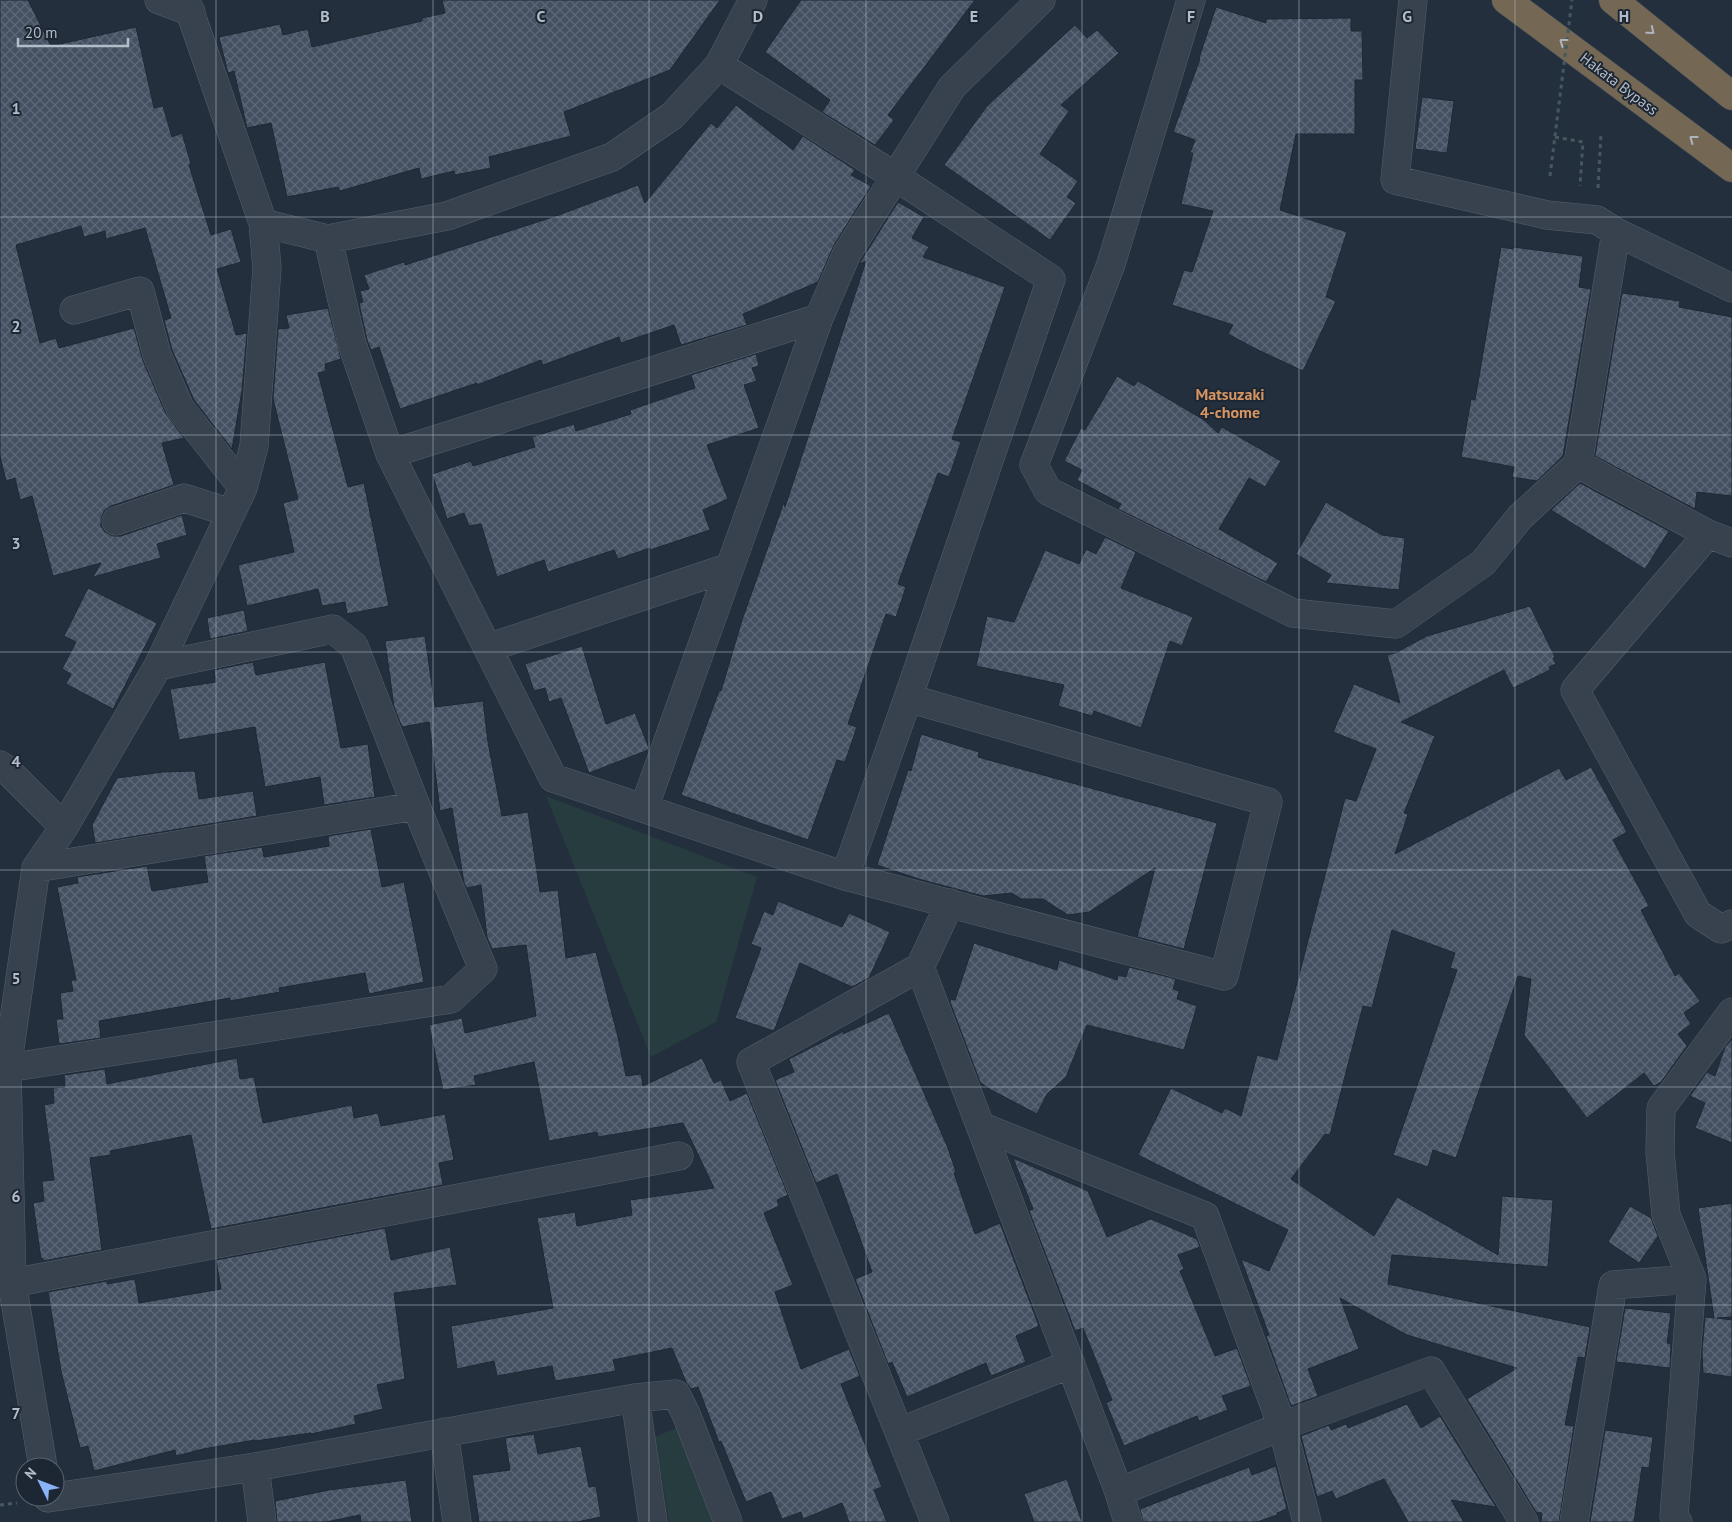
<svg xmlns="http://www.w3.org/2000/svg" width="1732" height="1522" viewBox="0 0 1732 1522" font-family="'PT Sans',sans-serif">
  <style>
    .green { fill: #263c3f }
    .building { fill: url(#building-cross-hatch); stroke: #1f2835 }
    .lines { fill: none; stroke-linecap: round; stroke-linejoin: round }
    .street-casing { stroke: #565f6c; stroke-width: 29 }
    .highway-casing { stroke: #434c59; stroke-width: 29 }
    .path { stroke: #44595c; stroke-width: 3; stroke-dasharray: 4 4; stroke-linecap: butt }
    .street { stroke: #38414e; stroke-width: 28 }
    .highway { stroke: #746855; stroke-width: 28 }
    .path-bridge { stroke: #44595c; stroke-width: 3; stroke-dasharray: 4 4; stroke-linecap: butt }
    .oneway { stroke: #aeb4bd }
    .grid { fill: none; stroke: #b4bcc9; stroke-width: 1; stroke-opacity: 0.55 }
    .labels { text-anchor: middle; stroke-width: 4; stroke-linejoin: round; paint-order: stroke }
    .street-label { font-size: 15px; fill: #b4bcc9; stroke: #1d2633 }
    .neighbourhood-label { font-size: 16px; font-weight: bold; fill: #d59563; stroke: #1d2633 }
    .grid-label { font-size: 16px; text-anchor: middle; font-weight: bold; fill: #b4bcc9; stroke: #1d2633; stroke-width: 4; stroke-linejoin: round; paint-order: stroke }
  </style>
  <defs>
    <pattern id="building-cross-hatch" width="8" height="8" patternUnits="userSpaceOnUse" patternTransform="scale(1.25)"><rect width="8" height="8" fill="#455162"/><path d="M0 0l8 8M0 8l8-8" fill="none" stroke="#5d6877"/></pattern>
  </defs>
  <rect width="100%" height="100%" fill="#242f3e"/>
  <!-- green -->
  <path class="green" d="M546,796L757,877L716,1022L651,1057Z
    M676,1428L713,1522H669L655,1437Z"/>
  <!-- building -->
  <path class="building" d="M0,0H28L51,46L136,27L154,108L163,106L172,137L182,133L191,164L189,165L211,235L231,229L241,262L217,269L236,335L247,333L242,390L232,449L194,400L172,350L164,320L171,318L145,228L106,239L105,231L84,237L81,226L16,245L40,343L56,338L59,348L134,328L143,361L166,414L184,438L162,443L174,485L111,506L104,511L101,518V526L105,532L113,536H121L182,515L187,535L157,544L161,558L93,577L101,563L53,576L32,496L20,500L15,478L6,481L0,456Z
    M442,0H720L670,70L564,112L571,136L489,157L491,168L455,175L454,171L421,179L419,168L340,191L338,187L287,197L271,123L247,128L234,71L228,73L219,37L280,24L283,35L308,29L312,47L422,21V18L445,13Z
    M801,0H975L888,115L894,120L875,145L822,112L830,100L765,52Z
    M1216,7L1266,23V19L1351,18V31H1362L1363,80H1355V134H1296L1280,210L1347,232L1326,297L1336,301L1303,371L1256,349L1228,334L1233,325L1172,305L1184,270L1192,272L1213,211L1181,204L1193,153H1190L1195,140L1173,132L1200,59L1199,58Z
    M1075,25L1087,38L1097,30L1119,53L1061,105L1069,111L1040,154L1078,181L1067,197L1076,203L1050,240L944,165L987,106Z
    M1422,97L1454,101L1447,153L1415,149Z
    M736,105L793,150L803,136L855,170L851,175L871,186L834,245L818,282L743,314L747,325L681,345L674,325L621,343L619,337L543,365L541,360L477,385V383L400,409L379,347L371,350L367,340L359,303L363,302L360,291L369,289L364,275L404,262L405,265L559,215L638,185L645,203L711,123L717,128Z
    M898,202L924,217L912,238L929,247L923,257L1005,287L952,439L961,442L949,477L938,473L898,584L906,587L896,617L886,614L848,724L857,727L845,762L837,760L808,840L681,795L719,691H721L742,620L784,502L785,507L866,261L859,264Z
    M1501,247L1513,249V247L1583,256L1579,287L1591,289L1563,456L1537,481L1512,477L1514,467L1461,457L1471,399L1475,400Z
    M1622,293L1680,301L1679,307L1732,317V496L1697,492L1695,509L1595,456Z
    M328,308L341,359L325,364L326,371L318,373L348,487L364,483L389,606L347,614L345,602L322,606L318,589L247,606L238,565L294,552L283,503L298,499L273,399L278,329L289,328L286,315Z
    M756,354L759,366L752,368L757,381L744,385L759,428L707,445L728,499L703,510L710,530L650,550V548L618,559L614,550L548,572L544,560L497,577L481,524L469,526L464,513L447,519L432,474L471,461L473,466L535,447L532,437L574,424L576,431L631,414L630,410L695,388L691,375Z
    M1117,376L1134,386L1138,381L1204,420L1218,433L1222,427L1281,461L1265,487L1249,478L1219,529L1278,563L1266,582L1118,509L1121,504L1077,480L1082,470L1064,461L1081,428L1085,430Z
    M1580,483L1669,531L1645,569L1551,510Z
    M1326,502L1382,535L1405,538L1399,590L1326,583L1331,575L1296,554Z
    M1105,537L1136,552L1121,588L1193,617L1182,646L1170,641L1141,728L1094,711L1092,716L1058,706L1064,685L976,666L987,616L1014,622L1045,550L1079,564L1086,549L1096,554Z
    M88,588L157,623L113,709L66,684L71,674L62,669L76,642L64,636Z
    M1530,606L1555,657L1553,658L1556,664L1549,667L1550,670L1513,688L1504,670L1401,722L1435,736L1404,813L1408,814L1395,854L1559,768L1566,780L1591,767L1627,832L1613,840L1649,906L1641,910L1675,976L1679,973L1700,1001L1684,1013L1691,1024L1678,1034L1687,1046L1661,1082L1654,1086L1644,1073L1587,1118L1524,1035L1531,979L1518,976L1456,1158L1433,1150L1428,1167L1393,1155L1457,970L1450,968L1455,953L1392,930L1372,1008L1363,1006L1330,1135L1325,1134L1291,1179L1374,1236L1397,1197L1498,1255L1502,1196L1553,1200L1548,1267L1392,1255L1388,1284L1590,1327L1585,1358L1578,1357L1565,1425L1574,1426L1559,1522H1541L1542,1513L1536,1512L1467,1399L1517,1368L1407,1335L1340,1298L1359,1349L1308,1369L1318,1396L1291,1406L1266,1336L1269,1335L1241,1259L1269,1271L1288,1230L1138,1155L1171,1088L1222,1113L1225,1108L1241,1116L1257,1055L1277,1060L1345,798L1356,801L1376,749L1333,732L1354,684L1400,703L1387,655L1399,652V651L1427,636Z
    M244,610L248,631L210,639L207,618Z
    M425,636L435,707L483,701L488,742L502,816L528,812L540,892L558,890L566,958L596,952L618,1037L626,1076L641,1074L643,1086L702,1058L714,1083L721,1080L730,1101L747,1093L788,1195L777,1200L779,1206L764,1213L793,1285L775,1292L801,1369L849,1349L860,1376L841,1384L882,1487L874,1490L887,1522H849L842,1503L803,1519L801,1512L782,1519L771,1492L746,1502L721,1441L719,1442L698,1387L691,1389L686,1382L672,1348L613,1360L616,1371L555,1381L552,1366L497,1376L494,1361L457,1369L451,1326L553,1308L537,1218L575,1212L577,1226L632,1215L630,1200L714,1188L683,1123L598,1137L597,1132L549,1141L534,1062L474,1076L476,1085L443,1090L429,1025L462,1018L465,1033L536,1016L526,945L492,949L487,937L481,885L467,888L464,883L452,808L440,811L429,722L402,727L394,707L385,641Z
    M582,646L606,724L635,713L649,748L648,750L589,773L561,698L549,702L545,688L534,691L525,664Z
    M253,662L256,675L325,662L341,748L368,744L375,797L324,805L320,777L265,787L255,727L179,740L170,689L216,682L214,670Z
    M921,734L979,752L978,757L1217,823L1184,949L1137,937L1155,868L1089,912L1068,915L1043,899H1021L1012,893L983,896L922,880L877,865L908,770L911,771Z
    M195,771L199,799L253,791L257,816L95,843L92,825L117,778L163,772Z
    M371,829L382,887L404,882L424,982L369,994L365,973L279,988L280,992L230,1001V998L99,1021L101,1038L59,1044L56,1019H63L60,993L73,991L71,980H76L57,887L78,883L77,877L147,866L152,891L208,882L204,856L262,847L264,857L329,846L328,836Z
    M778,901L842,927L849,913L890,932L869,978L852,987L800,963L774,1031L735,1018L761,948L751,944L764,911L773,915Z
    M974,943L1057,970L1059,960L1117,980L1118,975L1126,977L1129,967L1176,979L1173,989L1179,991L1177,999L1197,1006L1184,1050L1087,1025L1066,1077L1047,1094L1037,1114L991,1090L980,1082L950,1002L951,999L955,1000Z
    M889,1013L948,1148L956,1172L954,1173L975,1234L1000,1223L1039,1326L1016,1336L1026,1362L991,1376L986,1363L907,1397L892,1362L888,1364L855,1279L872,1272L837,1174L816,1183L775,1080L794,1072L789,1059L844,1031L843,1034Z
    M1732,1039V1143L1695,1128L1705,1103L1690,1096L1707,1072L1715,1076L1725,1047Z
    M237,1058L240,1079L254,1077L263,1123L352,1105L354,1118L378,1113L381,1126L445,1114L454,1160L439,1163L443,1185L211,1229L191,1135L110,1151L111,1155L90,1158L102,1250L43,1261V1258L41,1259L33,1203L44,1201L42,1181L54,1180L44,1105L54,1103L53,1088L65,1087L64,1075L105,1069L107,1084Z
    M1013,1158L1088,1191L1107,1237L1151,1219L1197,1239L1200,1247L1178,1255L1184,1269L1180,1271L1215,1356L1237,1348L1251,1386L1222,1396L1228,1410L1199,1421L1197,1416L1124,1446L1106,1403L1112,1400L1083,1328L1075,1331L1029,1211L1033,1209Z
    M1732,1203V1317L1717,1318L1732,1320V1377L1703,1373L1702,1351L1705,1317L1714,1318L1698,1208Z
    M1630,1206L1651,1218L1658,1236L1639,1263L1608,1242Z
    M385,1228L391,1260L450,1247L457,1285L394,1293L405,1379L377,1385L383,1409L354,1416L356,1424L311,1434V1433L255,1441V1440L203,1449L176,1456L175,1450L94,1471L88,1446L80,1448L61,1371L48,1292L107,1281V1284L135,1279L139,1303L221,1289L216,1260Z
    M1625,1308L1671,1313L1667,1343L1671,1344L1670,1368L1616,1362Z
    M1407,1404L1421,1428L1440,1416L1496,1507L1451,1500L1464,1522H1408L1384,1479L1336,1499L1332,1491L1317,1497L1301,1436L1329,1425L1331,1430L1346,1424L1348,1428Z
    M1605,1430L1653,1437L1649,1468L1642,1467L1634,1522H1590Z
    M534,1434L538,1454L581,1446L589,1487L596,1486L601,1517L577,1522H479L472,1475L510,1470L505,1438Z
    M1276,1466L1287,1509L1277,1513V1515L1257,1522H1143L1140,1509L1249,1467L1252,1475Z
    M1067,1479L1082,1522H1034L1024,1494Z
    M406,1480L412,1522H361L360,1515L326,1522H277L275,1501L329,1490Z"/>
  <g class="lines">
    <!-- street casing -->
    <g class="street-casing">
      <path id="street" d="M159,0L191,12
        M1191,0L1111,264L1034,465L1048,491L1293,613L1396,624L1483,563L1520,517L1578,464L1616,232L1597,220L1547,215L1395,180L1413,0
        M719,65L896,177L1051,279L908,698L845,876
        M263,223L328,239L447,216L612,157L672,116L719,65L753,0
        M1616,232L1732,288
        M328,239L352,344L390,454L553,778L845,876L1224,976L1268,802L908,698
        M74,310L140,291L157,355L180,408L243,488
        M390,454L819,318
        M1578,464L1708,534L1732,543
        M116,521L184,498L231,513
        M1708,534L1575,690L1698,914L1721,929L1732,924
        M488,648L730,567
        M0,765L6,769L64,827
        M644,808L819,318L847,253L952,87L1041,0
        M36,868L416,806
        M920,967L950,903
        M7,1068L451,999L483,969L416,806L354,646L333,629L158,666
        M980,1126L1205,1216L1282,1426L1307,1522
        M12,1283L679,1156
        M635,1398L653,1522
        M444,1432L457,1522
        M899,1432L1071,1364
        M43,1467L12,1283L7,1068L36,868L64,827L158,666L243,488L254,446L267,268L263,223L186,0
        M255,1467L262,1522
        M1119,1492L1282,1426L1431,1371L1524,1522
        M48,1498L255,1467L635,1398L676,1394L686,1414L728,1522
        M935,1522L751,1062L920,967L1119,1492L1128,1522
        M1574,1522L1613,1285L1692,1279
        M1678,1522L1674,1516L1692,1279L1666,1215L1660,1152L1661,1108L1732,1012"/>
    </g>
    <!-- highway casing -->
    <g class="highway-casing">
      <path id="highway" d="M1506,0L1732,168
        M1613,0L1732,96"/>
    </g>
    <!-- path -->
    <path class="path" d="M1555,137L1583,142L1580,186
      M1598,188L1601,134
      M0,1505L17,1503"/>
    <!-- street -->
    <use href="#street" class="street"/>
    <!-- highway -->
    <use href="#highway" class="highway"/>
    <!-- path-bridge -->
    <path class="path-bridge" d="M1550,176L1572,0"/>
  </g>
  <!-- one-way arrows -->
  <defs><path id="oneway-chevron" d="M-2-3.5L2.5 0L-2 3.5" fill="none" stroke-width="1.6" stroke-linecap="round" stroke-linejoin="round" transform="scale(1.25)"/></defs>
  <g class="oneway">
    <use href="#oneway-chevron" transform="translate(1651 31) rotate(39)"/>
    <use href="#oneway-chevron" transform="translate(1563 42) rotate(-143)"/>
    <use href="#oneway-chevron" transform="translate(1693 139) rotate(-143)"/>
  </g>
  <!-- grid -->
  <path class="grid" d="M216,0V1522M433,0V1522M649,0V1522M866,0V1522M1082,0V1522M1299,0V1522M1515,0V1522M0,217H1732M0,435H1732M0,652H1732M0,870H1732M0,1087H1732M0,1305H1732"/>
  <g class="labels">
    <!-- street labels -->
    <g class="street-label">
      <text transform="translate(1619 84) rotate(37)" y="5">Hakata Bypass</text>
    </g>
    <!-- neighbourhood labels -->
    <g class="neighbourhood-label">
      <text x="1230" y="400">Matsuzaki<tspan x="1230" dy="18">4-chome</tspan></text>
    </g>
  </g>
  <g class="grid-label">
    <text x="325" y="22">B</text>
    <text x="541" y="22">C</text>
    <text x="758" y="22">D</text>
    <text x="974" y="22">E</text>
    <text x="1191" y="22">F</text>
    <text x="1407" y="22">G</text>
    <text x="1624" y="22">H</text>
    <text x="16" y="114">1</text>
    <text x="16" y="332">2</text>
    <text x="16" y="549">3</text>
    <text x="16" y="767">4</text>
    <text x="16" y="984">5</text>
    <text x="16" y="1202">6</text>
    <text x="16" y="1419">7</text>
  </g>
  <!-- north arrow -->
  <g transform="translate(40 1482) rotate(312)"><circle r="24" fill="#1d2633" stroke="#59626f"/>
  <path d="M0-4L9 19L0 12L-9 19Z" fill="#8ab4f8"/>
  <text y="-8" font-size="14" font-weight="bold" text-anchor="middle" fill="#b4bcc9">N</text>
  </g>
  <!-- scale -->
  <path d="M18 38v8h110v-8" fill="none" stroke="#b4bcc9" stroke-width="2.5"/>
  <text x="25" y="38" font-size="15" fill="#b4bcc9" stroke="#1d2633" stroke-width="4" paint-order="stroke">20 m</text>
</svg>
